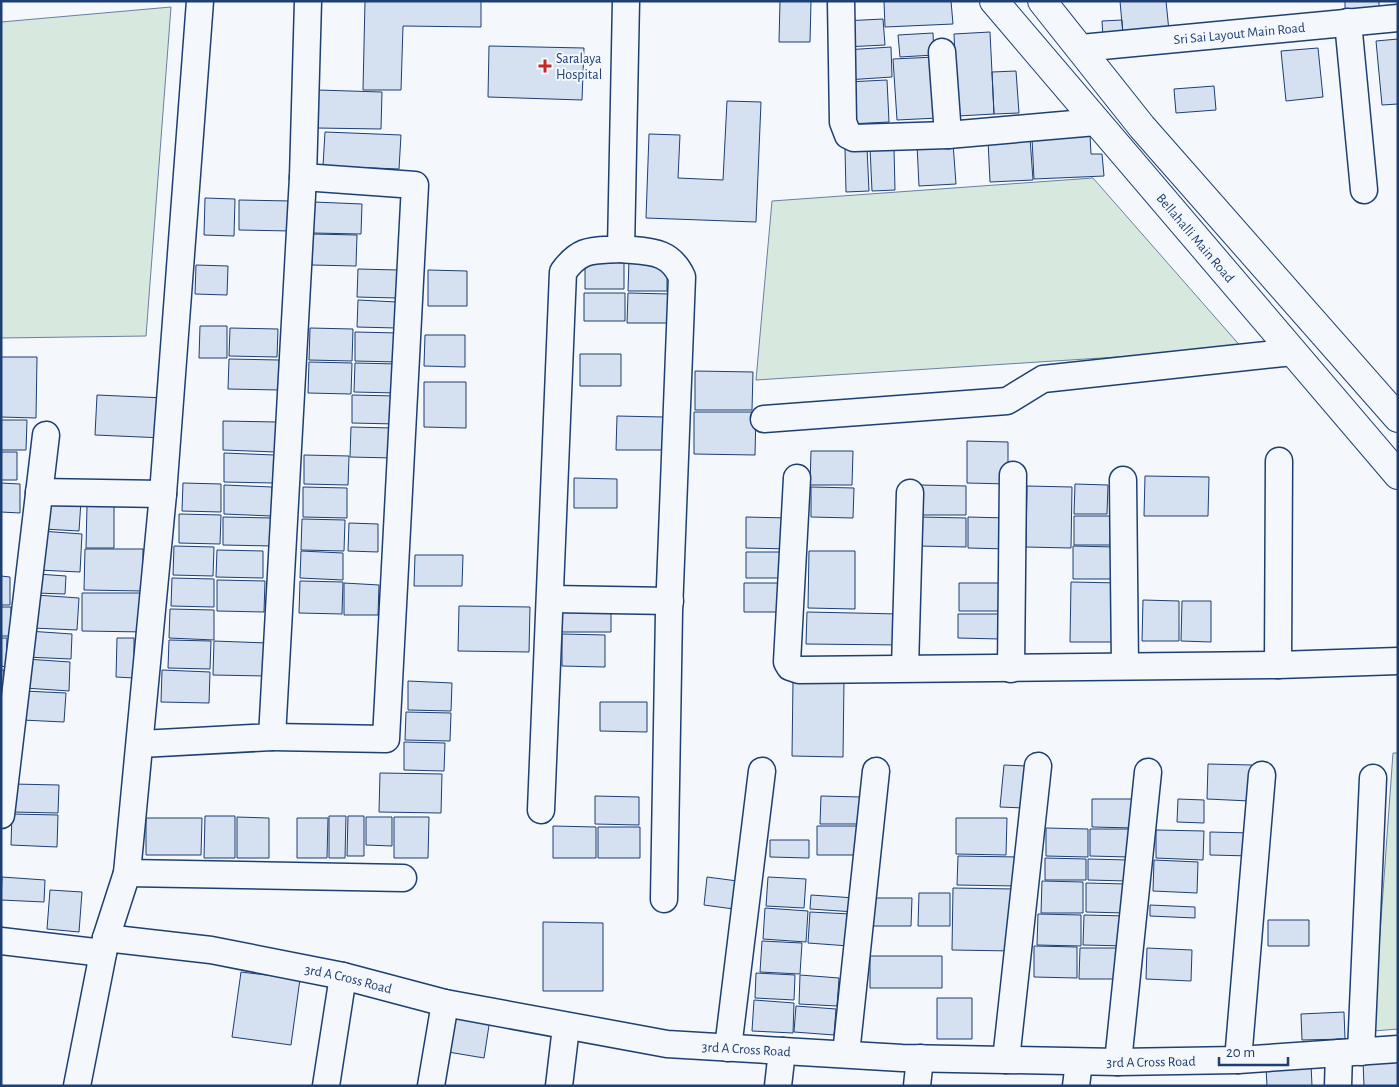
<svg xmlns="http://www.w3.org/2000/svg" width="1399" height="1087" viewBox="0 0 1399 1087" font-family="'Alegreya Sans',sans-serif">
  <style>
    .green { fill: #d7e8df; stroke: #687fa3 }
    .building { fill: #d5e0f0; stroke: #1d3f73 }
    .lines { fill: none; stroke-linecap: round; stroke-linejoin: round }
    .minor-casing { stroke: #1d3f73; stroke-width: 29 }
    .major-casing { stroke: #1d3f73; stroke-width: 30 }
    .minor { stroke: #f4f7fb; stroke-width: 26 }
    .major { stroke: #f4f7fb; stroke-width: 28 }
    .poi-dot { fill: #c62828; stroke: #f4f7fb; stroke-width: 2 }
    .labels { text-anchor: middle; stroke-width: 4; stroke-linejoin: round; paint-order: stroke }
    .street-label { font-size: 14px; fill: #1d3f73; stroke: #f4f7fb }
    .poi-label { font-size: 14px; fill: #1d3f73; stroke: #f4f7fb; text-anchor: start }
  </style>
  <rect width="100%" height="100%" fill="#f4f7fb"/>
  <!-- green -->
  <path class="green" d="M171,7L146,336L1,338V22Z
    M1093,178L1243,349L756,380L772,201Z
    M1393,753H1398V1029L1373,1031Z"/>
  <!-- building -->
  <path class="building" d="M365,1H481V27L403,26L401,90H363Z
    M780,1H811L810,42H779Z
    M884,1H951L953,24L885,27Z
    M1120,1H1166L1169,31L1123,35Z
    M1345,1H1379V8L1345,11Z
    M883,19L885,45L844,47L843,21Z
    M1122,20L1123,35L1103,37L1102,21Z
    M990,32L994,114L958,116L954,34Z
    M933,33L934,55L900,57L898,35Z
    M1398,39V104L1382,105L1376,41Z
    M489,46L584,48L582,100L488,97Z
    M891,47L892,77L846,80L845,50Z
    M1318,48L1323,97L1286,101L1281,51Z
    M935,57L938,118L897,120L893,59Z
    M1016,71L1019,113L994,114L992,72Z
    M887,80L889,122L849,124L847,82Z
    M1214,86L1216,110L1176,113L1174,89Z
    M318,90L382,92L381,129L317,128Z
    M727,101L761,102L756,222L646,218L649,134L680,135L678,178L723,180Z
    M325,132L401,135L399,169L323,166Z
    M1090,135L1091,154H1102L1104,176L1034,179L1032,138Z
    M1030,138L1033,180L990,182L988,140Z
    M953,143L956,184L919,186L917,145Z
    M867,148L869,191L846,192L845,149Z
    M870,148H894L895,190L872,191Z
    M205,198L235,199L234,236L204,235Z
    M239,200L291,201V231L239,230Z
    M314,202L362,204L361,234L313,233Z
    M313,234L357,235L356,266L312,265Z
    M585,259L624,260V289H585Z
    M629,260L667,261V291H628Z
    M196,265L228,266L227,295L195,294Z
    M358,269L398,270L397,298L357,297Z
    M428,270L467,271V306H428Z
    M584,293H625V321H584Z
    M628,293L669,294V323H627Z
    M358,300L397,302L396,328L357,327Z
    M200,326H227V358H199Z
    M230,328L278,329L277,357L229,356Z
    M310,328L353,329L352,361L309,360Z
    M355,332L399,333L398,362L355,361Z
    M425,335H465V367L424,366Z
    M580,354H621V386H580Z
    M1,357H37L36,418L1,417Z
    M229,359L279,360V390L228,389Z
    M309,362L352,363L351,394L308,393Z
    M355,363L398,364L397,393L354,392Z
    M695,371L753,372L752,410H695Z
    M424,382H466V428L424,427Z
    M97,395L165,398L164,438L95,435Z
    M352,395L396,396V424L352,423Z
    M694,412H756L755,455L694,454Z
    M617,416L664,417V450H616Z
    M1,420H27L26,450H1Z
    M223,421L277,422L276,452L223,450Z
    M351,427L393,428V458L350,457Z
    M967,441L1008,442V484L967,483Z
    M811,451H853L852,485H810Z
    M1,452H17V480H1Z
    M224,453L274,455L273,483L224,482Z
    M304,455L349,456L348,485L304,484Z
    M1145,476L1209,477L1208,516H1144Z
    M574,478L617,479V508H574Z
    M1,483L20,484V513L1,512Z
    M183,483L221,484V512L182,511Z
    M1075,484L1108,485L1107,514H1074Z
    M224,485L272,487L271,516L224,514Z
    M920,485L966,486V515H920Z
    M1027,486L1072,487L1071,548L1026,547Z
    M303,487L347,488V518L303,517Z
    M811,487L854,488L853,518L811,517Z
    M46,499L81,501L79,531L44,529Z
    M87,506H114V548H86Z
    M179,514L221,515L220,544L179,543Z
    M1074,516H1111L1110,545H1074Z
    M223,517L273,518L272,546L223,545Z
    M746,517L789,518V549L746,548Z
    M920,517L966,518V547L919,546Z
    M968,517L1008,518V549L968,548Z
    M302,519L345,520L344,551L301,550Z
    M349,523L378,524V552L348,551Z
    M41,531L82,534L80,572L38,570Z
    M174,546L214,547L213,576L173,575Z
    M1073,546L1116,547L1115,579H1073Z
    M85,549H143V591L84,590Z
    M217,550L263,551V578L216,577Z
    M301,551L343,553V580L300,578Z
    M809,551H855V609L808,608Z
    M746,552H783V578H746Z
    M415,555H463L462,586H414Z
    M37,574L66,576L65,594L36,593Z
    M1,576L10,577V605H1Z
    M172,578L214,579V607L171,606Z
    M217,580L265,581L264,612L217,611Z
    M300,581L343,582L342,614L299,613Z
    M1071,582L1120,583V642H1070Z
    M344,583L379,585L378,615H344Z
    M744,583H783L782,612H744Z
    M959,583H1001L1000,611H959Z
    M82,593H146V632L82,631Z
    M36,595L79,598L77,630L33,628Z
    M1143,600L1179,601V641H1142Z
    M1182,601H1211V642L1181,641Z
    M562,604H611V632H562Z
    M459,606L530,607L529,652L458,651Z
    M1,607H11V636H1Z
    M170,609L214,610V640L169,638Z
    M807,612L900,614V645L806,644Z
    M958,614H1000V639L958,638Z
    M28,631L72,634L71,659L26,657Z
    M562,634L605,635V667L562,666Z
    M1,638H7L6,667L1,666Z
    M117,638H134V678L116,677Z
    M169,640L211,641L210,669L168,668Z
    M214,641L267,643L266,676L213,675Z
    M26,659L70,662L69,691L25,688Z
    M1,670H4L3,696H1Z
    M162,670L210,672L209,703L161,702Z
    M793,680H844L843,757L792,756Z
    M408,681L452,683L451,711L408,710Z
    M24,691L66,693L64,722L22,720Z
    M600,702H647V732L600,731Z
    M406,712L451,713L450,741L405,740Z
    M404,742L445,743L444,771L404,770Z
    M1208,764L1252,765L1250,801L1207,799Z
    M1004,765L1027,766L1024,808L1000,807Z
    M380,773L442,774L441,813L379,812Z
    M13,784L59,785L58,813L12,812Z
    M595,796L639,797V825L595,824Z
    M821,796L861,797V824H820Z
    M1092,799H1135V828L1092,827Z
    M1178,799L1204,800V823L1177,822Z
    M12,814L58,815L57,847L11,845Z
    M205,816H235V858H204Z
    M329,816H346L345,858H329Z
    M348,816H364V856H347Z
    M237,817L269,818V858H237Z
    M366,817H392V846L366,845Z
    M394,817H429L428,858H394Z
    M146,818H202L201,855H146Z
    M297,818H328L327,858H297Z
    M956,818H1007L1006,855L956,854Z
    M553,826L596,827V858H553Z
    M817,826H860V855H817Z
    M598,827H640V858H598Z
    M1046,828L1088,829V857L1046,856Z
    M1090,829H1129V857L1090,856Z
    M1156,830L1204,831L1203,860L1156,858Z
    M1210,832L1252,833L1251,856L1210,855Z
    M770,840H809V858L770,857Z
    M958,856L1019,857V886L957,885Z
    M1045,858L1086,859V880H1045Z
    M1088,859L1129,860L1128,881L1088,880Z
    M1154,860L1198,862L1197,893L1153,891Z
    M2,877L45,880L44,902L1,900Z
    M707,877L745,882L741,910L704,905Z
    M768,877L806,879L804,908L766,906Z
    M1042,881L1083,882V913H1041Z
    M1086,883L1126,884V913L1086,912Z
    M953,888L1014,889L1013,951L952,950Z
    M50,890L82,892L79,932L47,929Z
    M919,893H950V926H918Z
    M811,895L855,898V912L810,909Z
    M871,898H912L911,926H871Z
    M1150,905L1195,907V918L1150,916Z
    M765,908L808,911L806,942L763,939Z
    M810,912L851,914L849,946L808,943Z
    M1038,914L1081,915V946L1037,945Z
    M1084,915L1128,916V946L1083,945Z
    M1268,920H1309V946H1268Z
    M543,922L603,923V991H543Z
    M762,941L802,943L800,974L760,972Z
    M1034,946L1077,947V978L1034,977Z
    M1080,948H1120V979H1079Z
    M1147,948L1192,950L1191,981L1146,979Z
    M870,956H942V988H870Z
    M241,972L300,979L291,1045L232,1037Z
    M756,973L795,975L794,1000L755,998Z
    M800,975L839,978L837,1006L799,1004Z
    M937,998H972V1039H937Z
    M754,1000L794,1003L793,1033L752,1031Z
    M796,1006L836,1009L834,1035L794,1032Z
    M1344,1012L1345,1039L1302,1040L1301,1014Z
    M455,1013L490,1019L484,1058L448,1052Z
    M1398,1059V1086H1364L1363,1061Z
    M1311,1064L1312,1086H1267L1266,1067Z"/>
  <g class="lines">
    <!-- minor casing -->
    <g class="minor-casing">
      <g id="minor">
        <path d="M841,1L843,122L848,135L854,138L948,135L1096,122"/>
        <path d="M1348,22L1364,190"/>
        <path id="s1" d="M1081,48L1398,18"/>
        <path d="M942,52L948,135"/>
        <path d="M621,249C649,252 669,249 682,277L669,612L664,899"/>
        <path d="M764,419L1007,401L1043,379L1293,352"/>
        <path d="M797,478L787,662L790,667L799,670L1278,665L1398,661"/>
        <path d="M1123,480L1125,666"/>
        <path d="M39,492L163,494"/>
        <path d="M551,599L670,601"/>
        <path d="M1278,665L1279,461"/>
        <path d="M905,668L910,493"/>
        <path d="M1011,669L1013,475"/>
        <path d="M272,737L386,739L415,185L303,177"/>
        <path d="M141,744L272,737L303,177L308,1"/>
        <path d="M541,810L563,272C581,247 593,251 621,249L626,1"/>
        <path d="M1,815L46,435"/>
        <path d="M127,873L403,878"/>
        <path id="s2" d="M106,938L211,950L343,976L445,1003L667,1044L902,1058L1118,1062L1238,1060L1398,1049"/>
        <path d="M1,941L103,953"/>
        <path d="M728,1048L762,771"/>
        <path d="M1361,1052L1373,778"/>
        <path d="M846,1054L876,771"/>
        <path d="M1006,1060L1038,766"/>
        <path d="M1238,1060L1262,775"/>
        <path d="M1118,1062L1148,772"/>
        <path d="M77,1086L106,938L127,873L163,494L200,1"/>
        <path d="M326,1086L343,976"/>
        <path d="M431,1086L445,1003"/>
        <path d="M559,1086L566,1027"/>
        <path d="M778,1086L782,1051"/>
        <path d="M917,1086L920,1058"/>
        <path d="M1076,1086L1079,1062"/>
        <path d="M1338,1086L1339,1053"/>
      </g>
    </g>
    <!-- major casing -->
    <g class="major-casing">
      <g id="major">
        <path id="s3" d="M994,1L1398,475"/>
        <path d="M1042,1L1142,127L1398,418"/>
      </g>
    </g>
    <!-- minor -->
    <use href="#minor" class="minor"/>
    <!-- major -->
    <use href="#major" class="major"/>
  </g>
  <!-- markers -->
  <path class="poi-dot" d="M542.5 58.5h5v5h5v5h-5v5h-5v-5h-5v-5h5z"/>
  <g class="labels">
    <!-- street labels -->
    <g class="street-label">
      <text dy="5" stroke="none"><textPath href="#s1" startOffset="159">Sri Sai Layout Main Road</textPath></text>
      <text dy="5" stroke="none"><textPath href="#s3" startOffset="311">Bellahalli Main Road</textPath></text>
      <text dy="5" stroke="none"><textPath href="#s2" startOffset="246">3rd A Cross Road</textPath></text>
      <text dy="5" stroke="none"><textPath href="#s2" startOffset="651">3rd A Cross Road</textPath></text>
      <text dy="5" stroke="none"><textPath href="#s2" startOffset="1056">3rd A Cross Road</textPath></text>
    </g>
    <!-- poi labels -->
    <g class="poi-label">
      <text x="556" y="63">Saralaya<tspan x="556" dy="16">Hospital</tspan></text>
    </g>
  </g>
  <!-- border -->
  <rect width="1399" height="1087" fill="none" stroke="#1d3f73" stroke-width="5"/>
  <!-- scale -->
  <path d="M1219 1057v8h69v-8" fill="none" stroke="#1d3f73" stroke-width="2.5"/>
  <text x="1226" y="1057" font-size="15" fill="#1d3f73" stroke="#f4f7fb" stroke-width="4" paint-order="stroke">20 m</text>
</svg>
